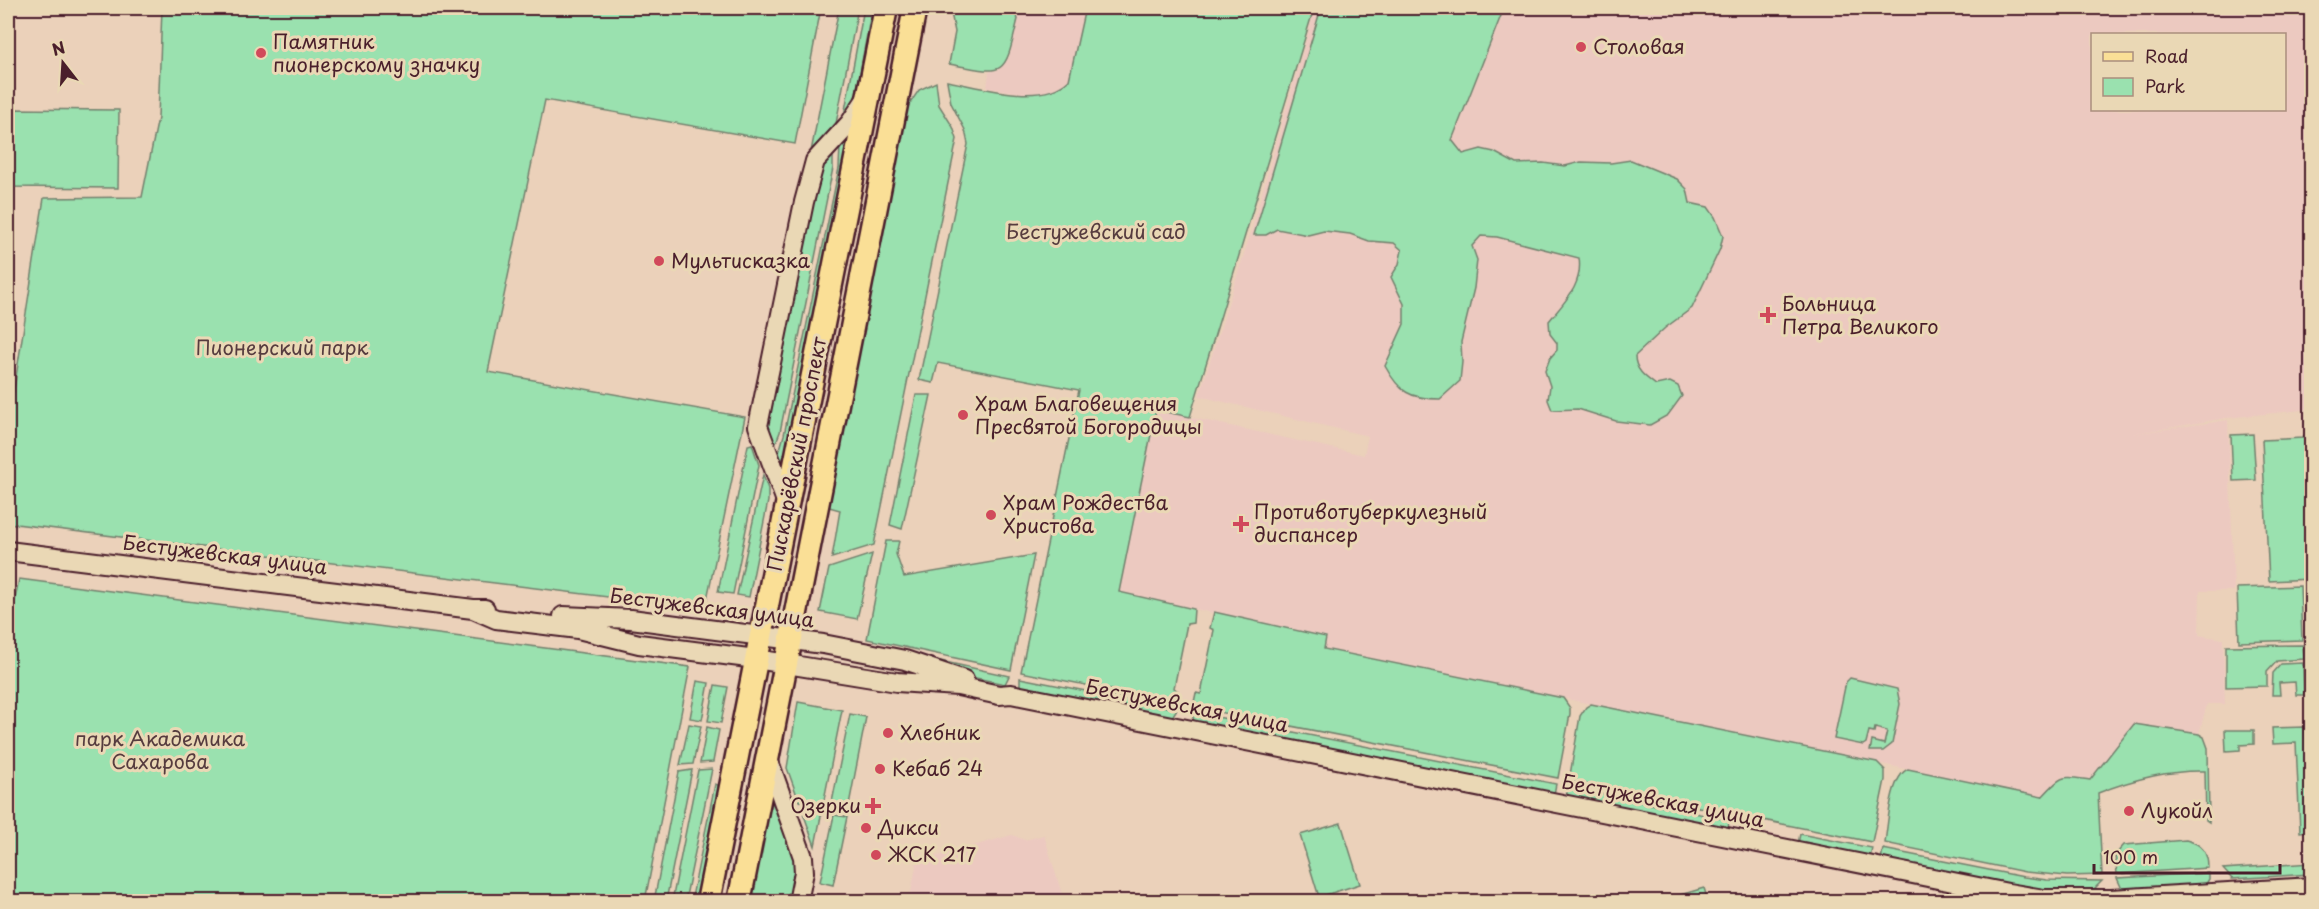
<svg xmlns="http://www.w3.org/2000/svg" width="2319" height="909" viewBox="0 0 2319 909" font-family="'Playpen Sans',sans-serif">
  <style>
    .built { fill: #ecc9c0; fill-rule: evenodd }
    .green { fill: #9ae1af; stroke: #72806d; stroke-width: 1.5 }
    .lines { fill: none; stroke-linecap: round; stroke-linejoin: round }
    .minor-casing { stroke: #4a1f2b; stroke-width: 22 }
    .major-casing { stroke: #4a1f2b; stroke-width: 27 }
    .minor { stroke: #ead8b5; stroke-width: 18 }
    .major { stroke: #fadf96; stroke-width: 22 }
    .poi-dot { fill: #d1495b; stroke: #ead8b5; stroke-width: 2 }
    .labels { text-anchor: middle; stroke-width: 6; stroke-linejoin: round; paint-order: stroke }
    .poi-label { font-size: 20px; fill: #4a1f2b; stroke: #ead8b5; text-anchor: start }
    .park-label { font-size: 20px; fill: #563c3f; stroke: #ead8b5 }
    .street-label { font-size: 20px; fill: #4a1f2b; stroke: #ead8b5 }
  </style>
  <rect width="100%" height="100%" fill="#ebd1ba"/>
  <filter id="ink" filterUnits="userSpaceOnUse"><feTurbulence type="fractalNoise" baseFrequency=".0167" numOctaves="2"/><feDisplacementMap in="SourceGraphic" scale="12" xChannelSelector="R" yChannelSelector="G"/><feConvolveMatrix kernelMatrix="1 2 1 2 8 2 1 2 1" color-interpolation-filters="sRGB"/></filter>
  <g filter="url(#ink)">
    <!-- built -->
    <path class="built" d="M1013,8H1085L1069,81L1061,89L1048,93L1027,94L987,88L989,72L999,69L1009,57L1018,19L1013,11Z
      M1315,8H2311V409L2227,418L2132,434L2228,420L2234,591H2200L2199,635L2223,639L2225,704H2207L2199,734L2134,724L2090,780L2066,777L2060,778L2042,797L1324,649L1326,637L1119,593L1156,410L1364,455L1368,436L1199,396L1250,235ZM2092,34H2284V110H2092Z
      M1012,835L1025,840L1044,835L1064,901H909L917,862Z"/>
    <!-- green -->
    <path class="green" d="M162,8H821L795,144L545,100L488,372L745,417L705,609L8,523V428L44,198L142,197L158,118Z
      M839,8H858L835,129L809,162Z
      M864,8H872L855,99L852,107L843,121Z
      M950,8H1013V11L1018,19C1004,77 1007,75 949,64L955,32Z
      M1085,8H1314L1190,417L1156,410L1119,592L1194,609L1193,623L1187,624L1174,688L1178,691L1176,703L1021,672L1079,390L938,363L933,383L919,380L968,144L965,130L951,103L947,81C981,87 1042,107 1069,80Z
      M1321,8H1504L1452,140L1463,154L1481,149L1494,152L1516,164L1543,163L1565,166L1581,162L1611,163L1631,160L1677,179L1687,189L1690,203L1708,207L1715,217L1723,236L1720,249L1692,308L1665,328L1635,356C1635,370 1645,377 1656,385L1670,382L1678,386L1682,396L1668,415L1650,425L1616,421L1578,409L1552,410L1548,400L1550,386L1545,371L1550,358L1557,350V343L1550,334L1549,321C1565,301 1583,285 1579,258L1497,237L1481,236L1472,246L1477,260L1474,288L1461,342L1462,362L1460,381L1440,399C1410,399 1399,392 1385,366L1404,324V304L1391,277L1399,264L1402,250L1394,243L1369,241L1350,234L1324,231L1308,235L1277,229L1266,235H1254Z
      M936,82L939,105L953,127L957,139L874,545L832,558L840,510L829,507L867,300L906,109L919,90Z
      M8,109L119,110L118,188L8,187Z
      M846,139L845,172L792,435L781,464L778,456L784,435L839,168L840,145Z
      M833,151V168L780,432L774,447L764,424L822,164Z
      M916,395H931L902,529L890,525Z
      M2308,432H2312L2311,579L2269,581L2262,440L2303,438Z
      M2253,434L2256,480L2233,481L2231,435Z
      M752,444L759,465L733,594L718,592L748,445Z
      M763,475L768,489V501L749,597L737,595Z
      M886,541H899L896,554L904,577L1034,555L1011,670L867,639Z
      M872,554L857,619L820,612L829,568Z
      M19,579L690,667L645,901H8V633Z
      M2300,586L2302,640L2239,642L2237,588Z
      M2305,586H2311V640H2307Z
      M1214,612L1326,637L1324,649L1563,698L1570,708V714L1558,778L1193,707L1196,693L1201,694L1214,630L1210,628Z
      M2303,645L2304,659L2277,661L2267,672V686L2226,687V646Z
      M918,656L1009,676L1005,684L971,677Z
      M2303,663L2304,695H2296L2295,682L2279,683L2280,695H2272L2273,673L2281,664Z
      M1020,678L1177,709L1172,717L1020,687Z
      M1850,678L1897,689L1900,704L1892,744L1883,751H1870L1872,741L1884,744L1887,731L1875,728L1874,732L1869,731L1866,743L1863,745L1834,739L1846,682Z
      M697,681L709,683L702,720L690,718Z
      M715,685L728,687L721,723L708,721Z
      M798,702L842,710L823,805L799,801L787,768Z
      M1591,704L1877,762L1885,770V780L1872,842L1569,781L1580,716L1586,707Z
      M1192,712L1556,784L1554,794L1194,722Z
      M850,714L866,717L848,810L831,807Z
      M689,724L701,726L693,764L680,765Z
      M2134,724L2199,734L2204,737L2208,748L2209,822L2206,820L2205,771C2167,770 2133,779 2098,793L2102,875L2067,876L2025,872L1885,843C1888,824 1890,777 1908,769L2042,797C2063,774 2060,776 2090,780Z
      M707,727L719,730L713,762L700,763Z
      M2305,727L2310,831L2300,832L2296,743L2273,744L2272,728Z
      M2225,730H2254V744L2240,745V750L2226,751Z
      M712,769L685,901H672L698,770Z
      M692,770L666,901H654L679,772Z
      M715,784L718,785C718,824 706,864 698,901L691,902Z
      M1568,787L1729,820L1728,829L1566,798Z
      M776,802L797,866L790,901L747,902L767,817L772,804Z
      M801,807L822,811L815,846Z
      M834,815L847,817L833,885L820,882Z
      M1341,823L1360,884L1319,897L1300,835Z
      M1800,834L1872,848L1870,858L1798,844Z
      M2186,840C2202,844 2208,852 2208,868L2117,874L2115,855L2124,845Z
      M1883,849L2024,877L2047,880L2102,881L2091,892L2044,891L1881,860Z
      M2311,863V874L2232,879L2223,869Z
      M2209,873V879L2206,884L2122,889L2117,878Z
      M1704,888L1708,901H1660Z"/>
    <g class="lines">
      <!-- minor casing -->
      <g class="minor-casing">
        <path id="minor" d="M787,504L758,426L804,202L815,161L850,123L866,99
          M8,551L473,609H485
          M473,609L496,619L578,629L639,644L756,659L897,682L958,686L999,695L1011,694L2008,893L2044,899H2111L2312,887
          M563,616L631,619L823,644L905,660L964,680
          M768,759L803,857L804,872L798,902"/>
      </g>
      <!-- major casing -->
      <g class="major-casing">
        <path id="major" d="M708,902L886,8
          M739,902L915,8"/>
      </g>
      <!-- minor -->
      <use href="#minor" class="minor"/>
      <!-- major -->
      <use href="#major" class="major"/>
    </g>
  </g>
  <!-- markers -->
  <g class="poi-dot">
    <circle cx="1581" cy="47" r="6"/>
    <circle cx="261" cy="53" r="6"/>
    <circle cx="659" cy="261" r="6"/>
    <path d="M1765 306h6v6h6v6h-6v6h-6v-6h-6v-6h6z"/>
    <circle cx="963" cy="415" r="6"/>
    <circle cx="991" cy="515" r="6"/>
    <path d="M1238 515h6v6h6v6h-6v6h-6v-6h-6v-6h6z"/>
    <circle cx="888" cy="733" r="6"/>
    <circle cx="880" cy="769" r="6"/>
    <path d="M870 797h6v6h6v6h-6v6h-6v-6h-6v-6h6z"/>
    <circle cx="2129" cy="811" r="6"/>
    <circle cx="866" cy="828" r="6"/>
    <circle cx="876" cy="855" r="6"/>
  </g>
  <g class="labels">
    <!-- poi labels -->
    <g class="poi-label">
      <text x="273" y="49">Памятник<tspan x="273" dy="23">пионерскому значку</tspan></text>
      <text x="1593" y="54">Столовая</text>
      <text x="671" y="268">Мультисказка</text>
      <text x="1782" y="311">Больница<tspan x="1782" dy="23">Петра Великого</tspan></text>
      <text x="975" y="411">Храм Благовещения<tspan x="975" dy="23">Пресвятой Богородицы</tspan></text>
      <text x="1003" y="510">Храм Рождества<tspan x="1003" dy="23">Христова</tspan></text>
      <text x="1254" y="519">Противотуберкулезный<tspan x="1254" dy="23">диспансер</tspan></text>
      <text x="900" y="740">Хлебник</text>
      <text x="892" y="776">Кебаб 24</text>
      <text x="861" y="813" text-anchor="end">Озерки</text>
      <text x="2141" y="818">Лукойл</text>
      <text x="878" y="835">Дикси</text>
      <text x="888" y="862">ЖСК 217</text>
    </g>
    <!-- park labels -->
    <g class="park-label">
      <text x="1096" y="239">Бестужевский сад</text>
      <text x="282" y="355">Пионерский парк</text>
      <text x="160" y="746">парк Академика<tspan x="160" dy="23">Сахарова</tspan></text>
    </g>
    <!-- street labels -->
    <g class="street-label">
      <text transform="translate(797 454) rotate(-79)" y="7">Пискарёвский проспект</text>
      <text transform="translate(225 555) rotate(7)" y="7">Бестужевская улица</text>
      <text transform="translate(712 608) rotate(7)" y="7">Бестужевская улица</text>
      <text transform="translate(1187 706) rotate(11)" y="7">Бестужевская улица</text>
      <text transform="translate(1663 801) rotate(11)" y="7">Бестужевская улица</text>
    </g>
  </g>
  <!-- margin -->
  <rect width="2319" height="909" fill="none" stroke="#ead8b5" stroke-width="30"/>
  <rect x="15" y="15" width="2289" height="879" fill="none" stroke="#4a1f2b" stroke-width="2" filter="url(#ink)"/>
  <!-- legend -->
  <rect x="2091" y="33" width="195" height="78" fill="#ead8b5" stroke="#aa8e7e" stroke-width="1.5"/>
  <rect x="2103" y="52" width="30" height="9" fill="#fadf96" stroke="#aa8e7e" stroke-width="1.5"/>
  <text x="2145" y="63" font-size="18" fill="#4a1f2b">Road</text>
  <rect x="2103" y="78" width="30" height="18" fill="#9ae1af" stroke="#aa8e7e" stroke-width="1.5"/>
  <text x="2145" y="93" font-size="18" fill="#4a1f2b">Park</text>
  <!-- north arrow -->
  <g transform="translate(63 63) rotate(343)" stroke="#ead8b5" stroke-width="4.5" paint-order="stroke">
  <path d="M0-4.5L10 22L0 15L-10 22Z" fill="#4a1f2b"/>
  <text y="-9" font-size="16" font-weight="bold" text-anchor="middle" fill="#4a1f2b">N</text>
  </g>
  <!-- scale -->
  <path d="M2094 864v9h186v-9" fill="none" stroke="#4a1f2b" stroke-width="3"/>
  <text x="2103" y="864" font-size="18" fill="#4a1f2b" stroke="#ead8b5" stroke-width="4.5" paint-order="stroke">100 m</text>
</svg>
